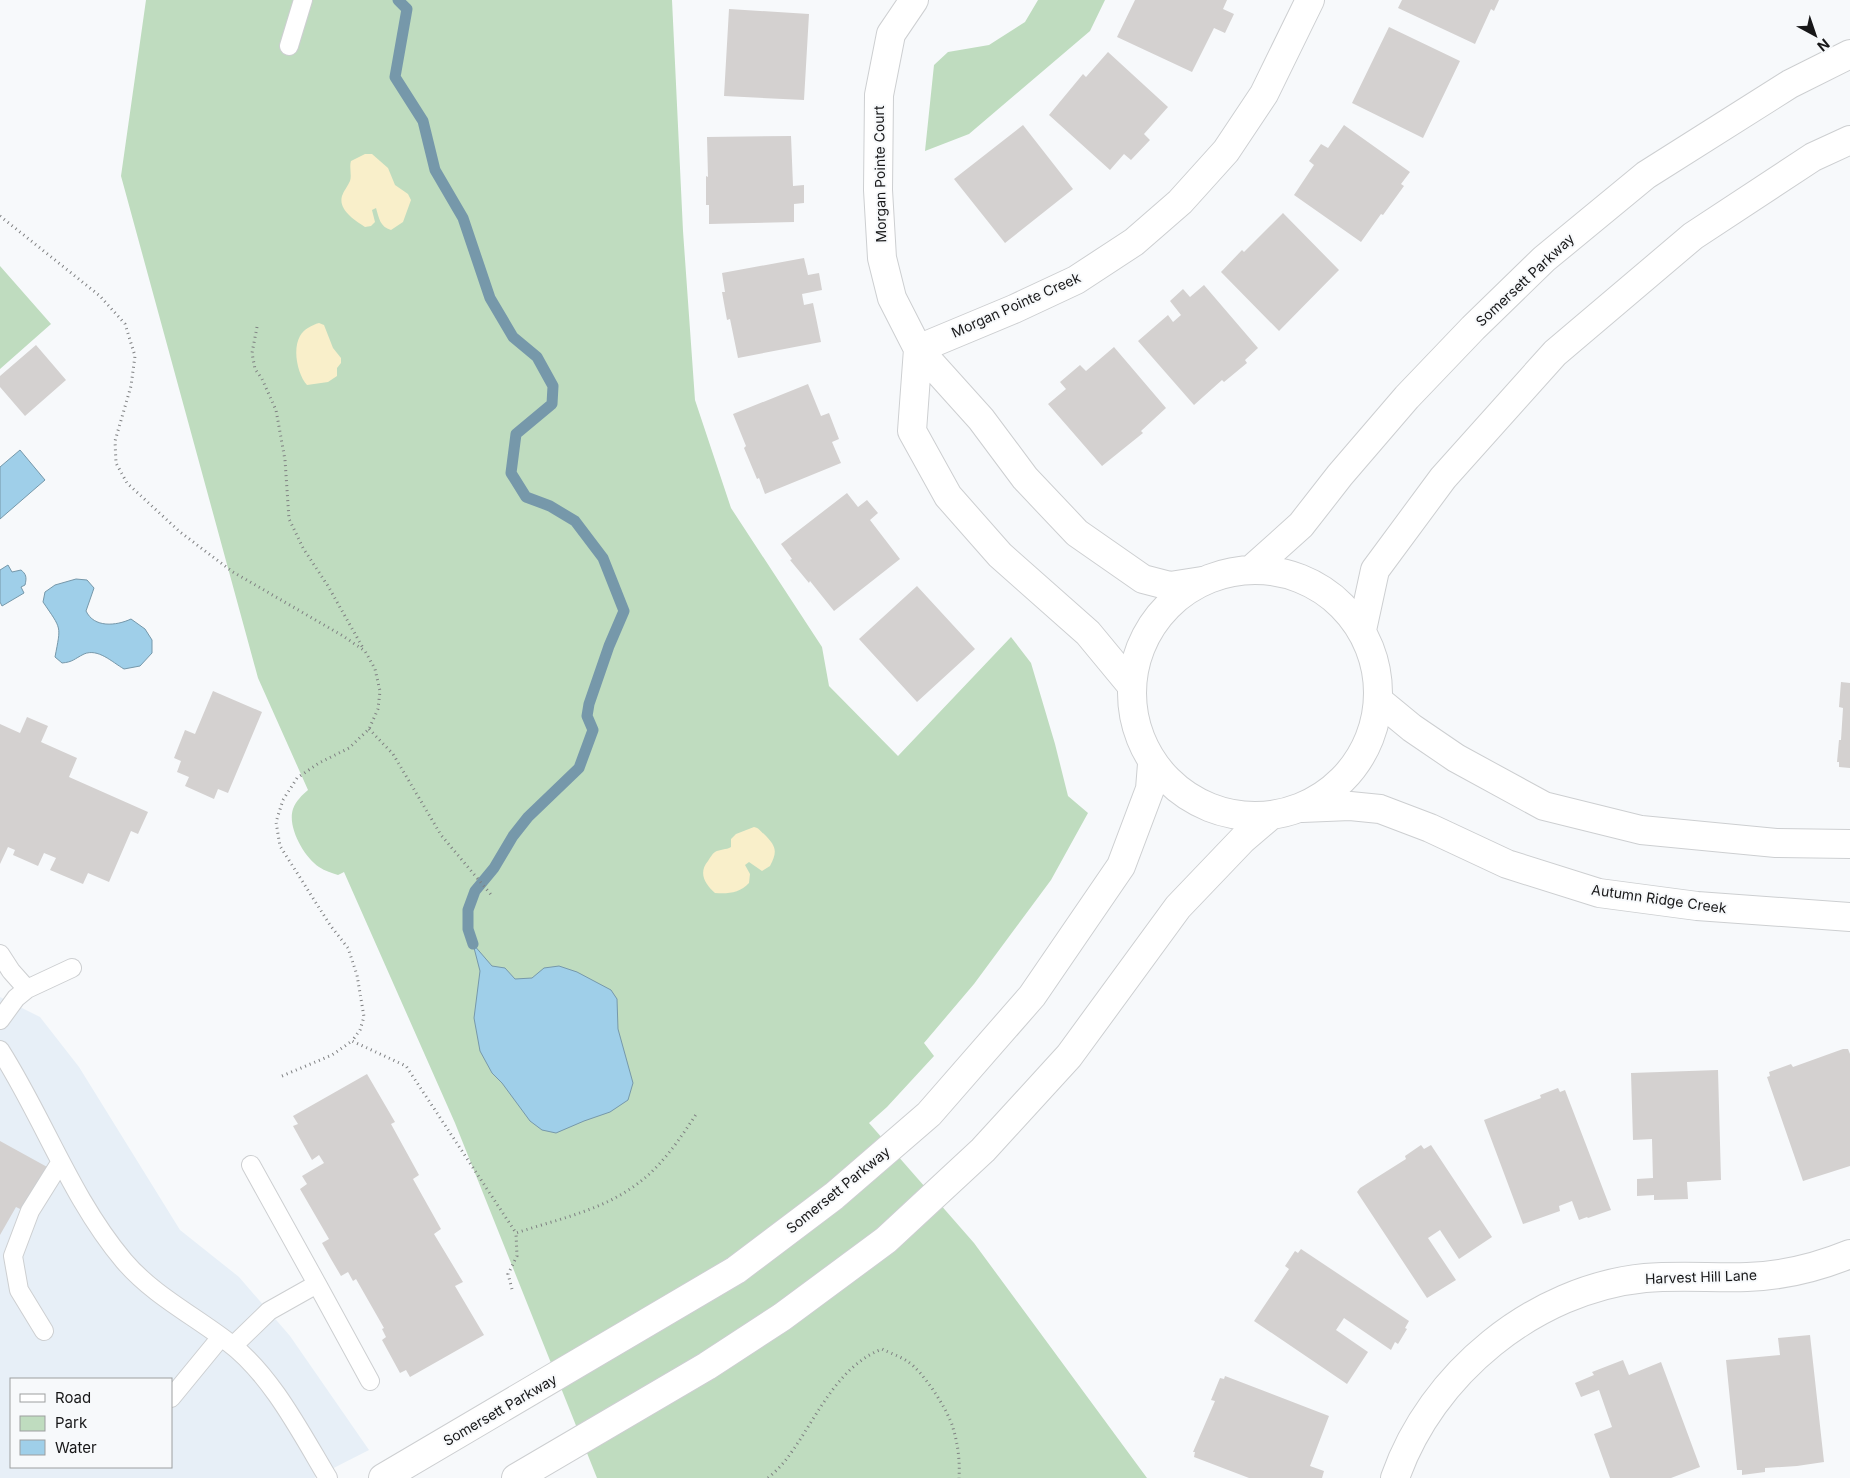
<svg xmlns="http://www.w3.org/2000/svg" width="1850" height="1478" viewBox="0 0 1850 1478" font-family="Inter,sans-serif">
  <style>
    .built { fill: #e7eff7; fill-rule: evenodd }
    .green { fill: #bfdcbf }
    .sand { fill: #f9efca }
    .water { fill: #9fcfe9; stroke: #7698aa }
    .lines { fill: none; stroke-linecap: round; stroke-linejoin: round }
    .stream { stroke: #7698aa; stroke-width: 11 }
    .building { fill: #d4d1d0 }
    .service-casing { stroke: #cdcfd1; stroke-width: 20 }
    .minor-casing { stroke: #cdcfd1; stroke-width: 30 }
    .secondary-casing { stroke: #cdcfd1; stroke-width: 30 }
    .path { stroke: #7f8082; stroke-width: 3; stroke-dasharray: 1 4; stroke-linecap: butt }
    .service { stroke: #fff; stroke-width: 18 }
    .minor { stroke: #fff; stroke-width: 28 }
    .secondary { stroke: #fff; stroke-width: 28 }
    .labels { text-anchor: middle; stroke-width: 4; stroke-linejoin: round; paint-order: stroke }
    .street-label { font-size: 14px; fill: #171718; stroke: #f7f9fb }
  </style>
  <rect width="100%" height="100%" fill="#f7f9fb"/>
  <!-- built -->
  <path class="built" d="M0,997L40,1017L79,1067L180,1230L239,1277L290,1336L369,1450L314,1478H0ZM11,1379H171V1467H11Z"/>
  <!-- green -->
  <path class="green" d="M146,0H672L683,231L695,400L731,508L822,647L829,686L898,756L1011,637L1031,663L1055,744L1068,796L1088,813L1051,880L974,984L924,1043L934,1056L887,1107L869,1123L974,1243L1147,1478H597L455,1123L344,872L338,875C332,873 325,871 319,867C304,857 287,827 293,809C296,801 302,795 308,790L258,678L121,176Z
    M1038,0H1105L1090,31L969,134L925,151L934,65L948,52L989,45L1025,22Z
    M0,266L51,324L0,369Z"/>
  <!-- sand -->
  <path class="sand" d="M365,154H372L388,168L395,185L408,194L411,200L403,222L391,230C380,227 379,218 376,208L372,210L375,222L371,226L365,227C355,220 338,210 342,196C344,190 348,186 350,181C352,175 349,167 351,161Z
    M319,323L324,325L333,348L341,358V363L337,368V376L328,382L307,385C298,375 292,350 300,336C304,329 312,325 319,323Z
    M754,827C759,828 760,831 764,834C776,846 778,851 770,866L762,871L749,862L745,865L750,874L749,883C740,893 728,894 715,893C705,884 698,873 708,861C710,858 712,854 715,852C720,849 726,850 731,847V839L736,834Z"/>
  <!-- water -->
  <path class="water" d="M20,450L45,480L0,519V467Z
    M8,565L12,572L21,570C26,574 27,577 25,585L21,587L24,593L2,606L0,602V570Z
    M76,579L87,580L94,588L86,611C94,628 116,626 131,619L145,629L152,640V653L140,666L124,669C112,662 98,648 84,654C74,659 73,662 62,663L55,657C61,625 62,630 43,602L45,592L55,585Z
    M473,944L492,966L505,968L515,979L532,978L544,968L559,966L577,972L611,990L617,999L618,1029L633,1083L628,1100L610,1112L584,1121L556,1133L542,1130L530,1121L502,1083L492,1073L480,1051L474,1018L480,971Z"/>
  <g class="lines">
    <!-- stream -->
    <path class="stream" d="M398,0L407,9L395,77L423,121L435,170L463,218L490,298L513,337L537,357L553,386L552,404L516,434L511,473L526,497L550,506L575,521L603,558L624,611L609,646L589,704L587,716L593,730L579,768L528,817L513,836L494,868L475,891L468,910V929L473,944"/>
  </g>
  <!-- building -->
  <path class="building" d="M1135,0H1227L1223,9L1234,14L1225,33L1214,28L1192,72L1117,37Z
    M1402,0H1499L1494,11L1491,9L1475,44L1398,8Z
    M729,9L809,14L804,100L724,96Z
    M1389,27L1460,61L1423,138L1352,103Z
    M1108,52L1168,107L1144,134L1150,140L1131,160L1124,154L1110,170L1049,115L1083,74L1086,77Z
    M1023,125L1073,189L1005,243L954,179Z
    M1344,125L1410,172L1401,184L1404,186L1383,215L1381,214L1361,242L1294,195L1314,165L1309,161L1321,144L1328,148Z
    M791,136L793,186L804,185V203L794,204V222L709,224V205H706V176L708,177L707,137Z
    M1283,213L1339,270L1279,331L1221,272L1242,250L1244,252Z
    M804,258L808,275L819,273L822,290L802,294L804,305L813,303L821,342L738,358L730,319L727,320L722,292H725L722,273Z
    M1204,285L1258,348L1245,360L1247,363L1224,382L1222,380L1194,405L1138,341L1168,315L1173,322L1181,315L1170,301L1183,289L1190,297Z
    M36,345L66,380L25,416L0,387V376Z
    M1114,347L1166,408L1141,431L1143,433L1102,466L1048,404L1066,389L1060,382L1080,365L1086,371Z
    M808,384L821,416L829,413L839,439L832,442L841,463L765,494L759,478L757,479L744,448L746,446L733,414Z
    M847,493L858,507L867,500L878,513L870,520L900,559L834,611L810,581L809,583L790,560L792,559L781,544Z
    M917,586L975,649L917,702L859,639Z
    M1841,682L1850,683V768L1839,767V762H1837L1839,740H1841L1843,708L1839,707Z
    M213,691L262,712L228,793L218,789L214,799L185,786L189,777L177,772L181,761L174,758L185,730L195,734Z
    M27,717L48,726L41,742L77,758L69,777L148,812L138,834L131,831L109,882L88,873L83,884L50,870L56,858L44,853L38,866L13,855L15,850L8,847L0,864V724L20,733Z
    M1843,1049H1848L1850,1054V1166L1803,1181L1767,1077L1770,1076L1769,1072L1791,1064L1793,1067Z
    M1718,1070L1721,1180L1687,1182L1688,1199L1654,1200V1195L1637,1196V1179L1653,1178L1652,1139L1633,1140L1631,1073Z
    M367,1074L395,1122L391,1124L419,1175L413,1179L441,1229L434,1234L463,1282L455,1286L484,1335L410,1377L406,1370L400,1373L382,1340L386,1337L382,1329L384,1328L356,1279L353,1281L348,1272L341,1276L331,1259L322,1243L329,1239L300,1189L307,1184L302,1176L324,1163L319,1155L312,1160L293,1126L298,1124L293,1116Z
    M1558,1088L1560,1092L1565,1090L1611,1210L1588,1218L1587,1217L1579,1220L1572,1201L1559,1206L1560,1211L1523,1224L1484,1120L1541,1098L1540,1095Z
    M0,1141L49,1168L24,1211L16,1207L0,1235Z
    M1421,1145L1424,1149L1431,1145L1492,1237L1459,1259L1440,1230L1428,1238L1456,1280L1427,1298L1357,1192L1360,1188L1406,1159L1405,1156Z
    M1301,1249L1409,1321L1405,1328L1407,1329L1398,1344L1395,1342L1391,1350L1344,1318L1336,1330L1368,1352L1347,1384L1254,1321L1289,1269L1285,1266L1295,1251L1298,1253Z
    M1810,1335L1824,1462L1797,1466L1765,1468V1472L1742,1475V1470H1737L1726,1360L1780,1355L1778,1338Z
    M1623,1360L1629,1375L1661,1362L1700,1467L1671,1478H1610L1594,1434L1612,1427L1599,1390L1581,1397L1575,1383L1594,1375L1592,1372Z
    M1225,1376L1329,1416L1310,1466L1324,1471L1322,1478H1249L1194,1457L1195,1452H1193L1215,1401L1211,1400L1220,1378L1224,1379Z"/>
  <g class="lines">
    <!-- service casing -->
    <g class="service-casing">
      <path id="service" d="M289,46L303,0
        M0,954L11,971L27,989
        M0,1020L16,998L27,989L72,968
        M0,1050C44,1119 71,1198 124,1261C153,1295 193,1315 228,1342C271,1374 301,1433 328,1478
        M251,1165L317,1284
        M44,1331L19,1290L13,1256L30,1211L60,1163
        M233,1346L269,1311L317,1284L370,1381
        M171,1398L221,1337"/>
    </g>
    <!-- minor casing -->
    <g class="minor-casing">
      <path id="minor" d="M914,0L891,34L879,95L878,190L882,258L892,298L918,349L981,419L1025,478L1077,533L1143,579L1170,586L1202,581
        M918,349L1014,309L1076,280L1134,242L1180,202L1226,151L1264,94L1310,0
        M918,349L912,431L948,496L1000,555L1088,633L1131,685
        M1378,700L1412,728L1456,758L1544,806L1641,830L1776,843L1850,844
        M1302,808L1350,806L1380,809L1430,828L1507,864L1599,893L1697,906L1850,917
        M1395,1478C1431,1374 1534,1289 1645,1278C1679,1275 1713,1278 1747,1277C1782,1276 1818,1267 1850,1254"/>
    </g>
    <!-- secondary casing -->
    <g class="secondary-casing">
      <path id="secondary" d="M1252,569L1301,525L1340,475L1407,397L1473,328L1544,259L1646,175L1790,84L1850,54
        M1132 693a123 123 0 1 1 246 0a123 123 0 1 1-246 0Z
        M1362,630L1375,570L1443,478L1555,353L1693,236L1813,157L1850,140
        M383,1478L736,1270L834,1196L929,1114L1032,996L1121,866L1150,789L1152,764
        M516,1478L707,1366L782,1317L886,1240L983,1150L1069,1056L1178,907L1243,839L1270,816"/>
    </g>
    <!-- path -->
    <path class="path" d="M0,216L100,296L125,324L135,356L131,386L115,441L116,463L127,483L180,532L233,572L343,636L365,651L375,669L380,691L378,709L369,729L349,748L319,763L297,778L283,800L276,822L280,846L330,925L348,948L357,975L364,1017L360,1030L352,1041L406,1066L516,1233C555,1220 599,1211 633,1187C661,1168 679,1140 697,1113
      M257,327L252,353L255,369L262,379L276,410L285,460L289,519L303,548L328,586L363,648
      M369,729L393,754L441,835L493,897
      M282,1076L332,1055L352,1041
      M512,1289L508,1274L517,1256L516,1233
      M768,1478C774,1473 780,1467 785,1461C814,1424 835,1367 882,1349C890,1353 899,1356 907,1361C923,1371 948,1410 953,1428C958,1444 960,1461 959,1478"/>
    <!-- service -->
    <use href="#service" class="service"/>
    <!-- minor -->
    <use href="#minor" class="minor"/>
    <!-- secondary -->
    <use href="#secondary" class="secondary"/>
  </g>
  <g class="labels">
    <!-- street labels -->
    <g class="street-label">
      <text transform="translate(880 174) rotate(-91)" y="5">Morgan Pointe Court</text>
      <text transform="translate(1525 280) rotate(-43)" y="5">Somersett Parkway</text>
      <text transform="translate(1016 305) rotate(-24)" y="5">Morgan Pointe Creek</text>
      <text transform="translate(1659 899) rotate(8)" y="5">Autumn Ridge Creek</text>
      <text transform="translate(838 1190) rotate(-39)" y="5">Somersett Parkway</text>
      <text transform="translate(1701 1277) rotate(-2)" y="5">Harvest Hill Lane</text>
      <text transform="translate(500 1410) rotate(-30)" y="5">Somersett Parkway</text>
    </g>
  </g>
  <!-- legend -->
  <rect x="10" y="1378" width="162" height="90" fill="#f7f9fb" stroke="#9d9fa0"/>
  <rect x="20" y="1394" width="25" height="8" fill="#ffffff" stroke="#9d9fa0"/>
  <text x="55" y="1403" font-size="15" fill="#171718">Road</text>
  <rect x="20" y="1416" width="25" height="15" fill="#bfdcbf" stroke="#9d9fa0"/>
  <text x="55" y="1428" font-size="15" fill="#171718">Park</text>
  <rect x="20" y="1440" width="25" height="15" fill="#9fcfe9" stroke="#9d9fa0"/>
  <text x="55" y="1453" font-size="15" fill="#171718">Water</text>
  <!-- north arrow -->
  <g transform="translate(1815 35) rotate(140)" stroke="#f7f9fb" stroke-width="4" paint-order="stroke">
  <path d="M0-4L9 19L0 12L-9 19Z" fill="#171718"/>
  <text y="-8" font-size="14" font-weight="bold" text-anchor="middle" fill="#171718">N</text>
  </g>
</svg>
